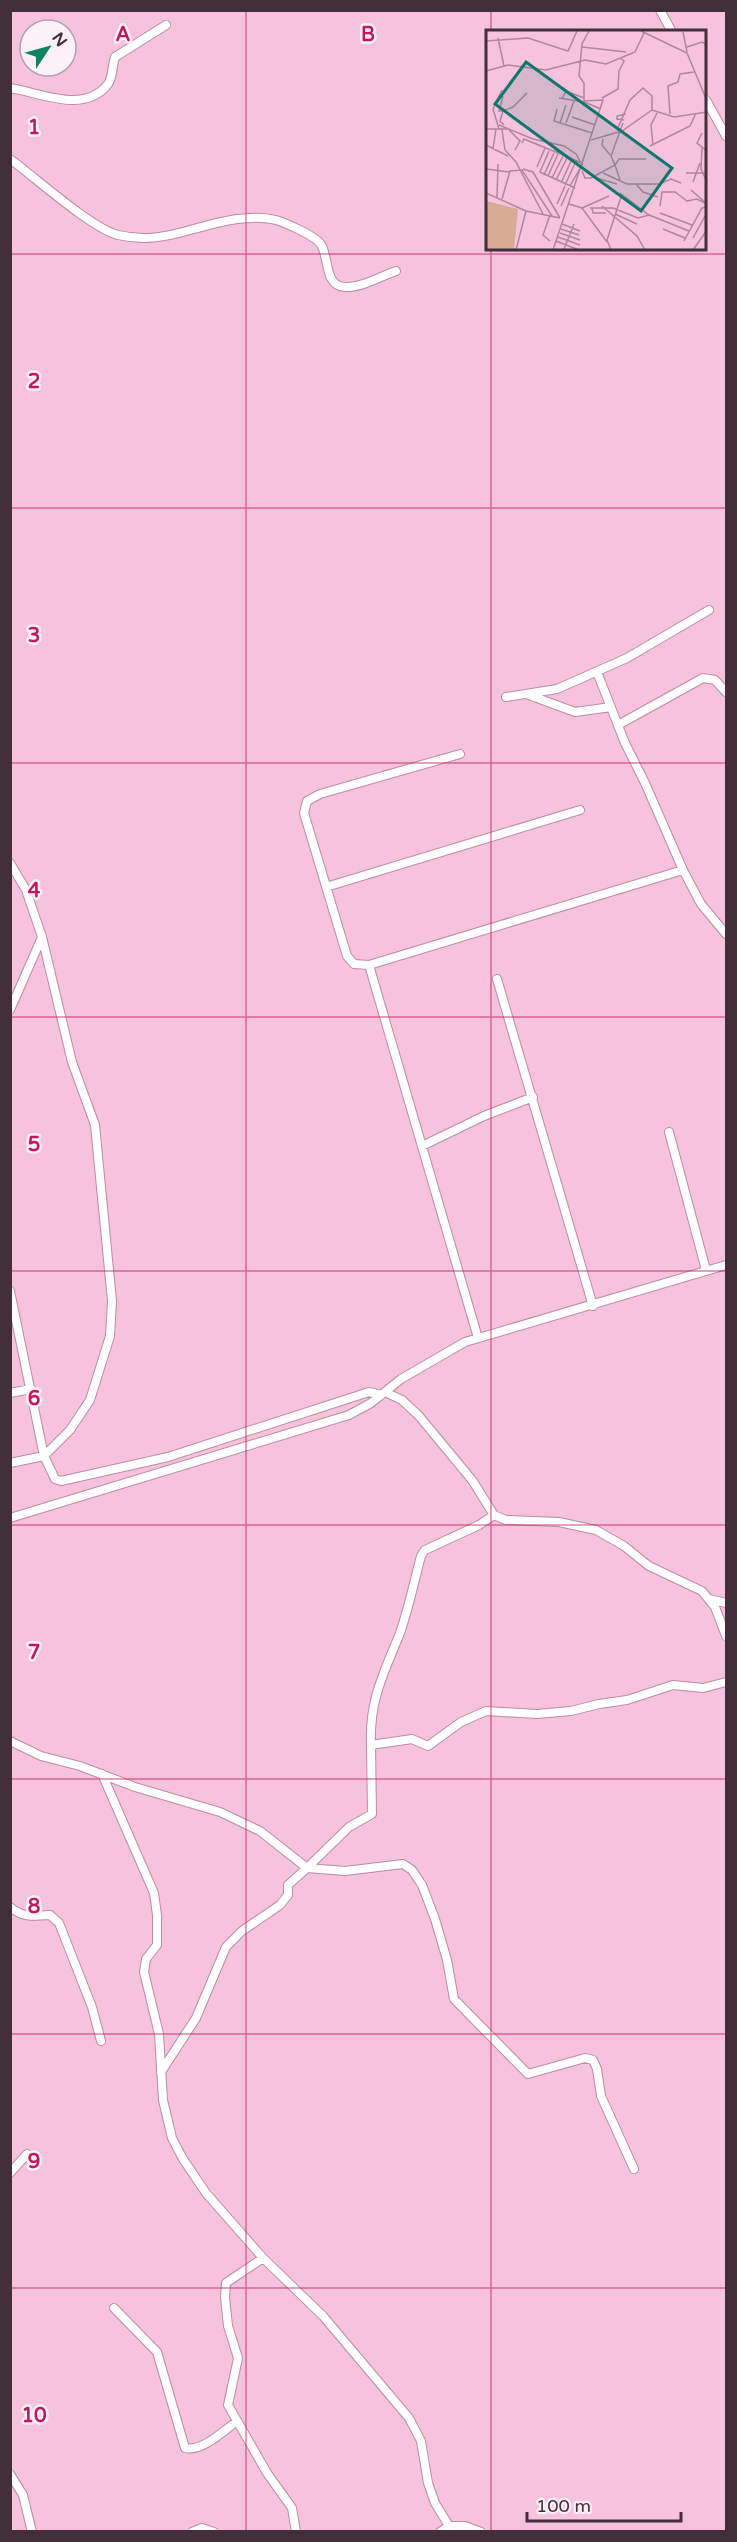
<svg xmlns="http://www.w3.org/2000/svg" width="737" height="2542" viewBox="0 0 737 2542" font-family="'Varela Round',sans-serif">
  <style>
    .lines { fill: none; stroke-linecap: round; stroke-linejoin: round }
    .minor-casing { stroke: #bc8ba4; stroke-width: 10 }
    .minor { stroke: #fff; stroke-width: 8 }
    .grid { fill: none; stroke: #c2185b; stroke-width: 1.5; stroke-opacity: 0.55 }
    .inset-road { fill: none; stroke: #af879b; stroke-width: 1.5 }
    .view { fill: #0f766e; fill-opacity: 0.15; stroke: #0f766e; stroke-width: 3 }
    .inset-edge { fill: none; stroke: #432f39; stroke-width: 3 }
    .grid-label { font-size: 20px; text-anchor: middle; font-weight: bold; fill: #c2185b; stroke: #fdf1f7; stroke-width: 5; stroke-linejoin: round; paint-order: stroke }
  </style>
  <rect width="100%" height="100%" fill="#f7c2dd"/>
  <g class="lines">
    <!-- minor casing -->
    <g class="minor-casing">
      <path id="minor" d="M660,10L672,32
        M10,88C39,92 84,115 108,84C113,77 112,66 115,57L166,25
        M706,100L726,136
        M10,159C36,178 91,228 118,235C144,241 166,237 190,230C216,223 249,213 276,220C286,223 313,235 320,243C330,256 323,286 345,287C361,288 381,276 396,271
        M597,672L625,743L645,783L683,870L701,904L726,934
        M529,695L575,712L611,707
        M506,697L557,689L627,658L709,610
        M618,725L703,678L715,680L726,692
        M460,754L320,794L307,801L304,813L347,956L354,964L369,965L683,870
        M10,863L26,890L42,937L72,1062L95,1125L112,1301L110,1336L90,1400L70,1430L44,1456L10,1463
        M326,887L580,810
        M369,965L478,1338
        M497,979L593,1306
        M10,1010L42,937
        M669,1132L706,1270
        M422,1146L484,1116L533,1097
        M10,1291L44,1456L55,1479L61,1481L168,1457L369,1392L381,1395
        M385,1392L402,1400L419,1416L472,1480L494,1515L506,1520L559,1522L596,1530L624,1546L649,1566L702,1591L715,1607L726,1636
        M10,1393L31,1389
        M10,1518L349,1415L371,1403L401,1379L465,1342L726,1265
        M709,1599L726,1603
        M10,1741L41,1756L80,1766L135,1787L220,1812L260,1831L307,1868L349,1827L372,1814L371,1745L412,1739L428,1746L461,1722L486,1711L537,1714L571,1711L599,1704L627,1700L673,1685L703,1688L726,1682
        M371,1745C369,1700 384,1673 400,1633C409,1607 414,1582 421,1556L425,1550L479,1525L494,1515
        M102,1774L154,1893L157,1915V1945L146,1959L144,1972L159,2034L163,2100L172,2138L183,2159L206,2193L263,2258L323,2316L409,2418L421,2441L428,2483L435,2503L449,2526H465L481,2532
        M10,1907C23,1918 34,1916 50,1915L59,1923L92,2007L101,2041
        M161,2072L196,2018L226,1947L242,1931L280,1905L288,1895V1885L307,1868L345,1871L403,1864L412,1870L422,1885L435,1919L447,1960L454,1999L528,2074L585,2058L593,2060L597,2069L601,2096L634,2169
        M10,2173L27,2154
        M263,2258L226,2283L225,2298L228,2326L238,2358L228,2405L267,2473L292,2508L296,2532
        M114,2308L157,2352L185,2448C202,2452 223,2431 236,2422
        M10,2474L23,2495L32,2532
        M192,2532L202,2528L214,2532
        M440,2532L449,2526"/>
    </g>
    <!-- minor -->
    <use href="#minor" class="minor"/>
  </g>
  <!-- grid -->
  <path class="grid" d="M246,10V2532M491,10V32M491,249V2532M10,254H726M10,508H726M10,763H726M10,1017H726M10,1271H726M10,1525H726M10,1779H726M10,2034H726M10,2288H726"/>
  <!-- overview -->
  <g transform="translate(486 30)">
    <rect width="220" height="220" fill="#f7c2dd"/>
    <path d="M0,171L32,179L28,220H0Z" fill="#d8ab94"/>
    <path class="inset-road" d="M103,1L96,14L93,46L98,53V72L115,79M155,1L201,23L221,71M197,2L201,22M12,8L18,36M0,11L42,8L82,21L91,1M96,17L140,22M201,17L216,12L221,15M0,41L22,35L60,40L99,30L120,34L149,22L158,3M17,66L13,81H17M73,68L98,72M116,68L132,59L133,41L138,31L134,28M76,69L80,61L98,68M71,79L68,91L106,103M184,84L182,56L192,52L194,44L208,42M86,87L109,95M138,90L131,89V86L140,84M74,93L80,75M80,93L88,71M13,95L47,109L78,116L90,124L95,133M18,95L14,91L17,81L27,77L41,63M0,99H24M13,99L7,79L16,60M16,100L19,120L30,132L57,184M23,100L34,111L29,120M131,100L144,70L157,58L166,66V80M216,103L211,113L221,121M117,109L116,115L124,125M105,110L136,101L166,80L188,87L221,82M65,112L70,121L95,133M36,113L38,109L77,125M0,115L22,126M167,115L165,95L171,83M164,116L204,96L210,83M216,117L215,139L221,152M7,119L10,99M63,121L54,142L89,158M51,137L59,118M0,139L23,142M37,139L47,142L74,188M96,141L99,148H105L129,135L125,126L137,93M117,143L141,154H173L185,149L195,153M200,143H221M58,145L68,123M62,146L72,124M107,147L131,154M66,148L77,126M70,150L81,128M134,150L129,135L133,129H160M207,152L214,133M75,153L86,129M150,154L157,162L172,167M79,155L90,131M84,156L97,133M205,160L220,173M0,163L40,181L30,220M134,163L163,185L203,201M11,167L12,134M16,169L24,141L36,140L66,186M71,174L79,156M83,174L96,178L121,212M75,176L83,158M116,176L151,206L159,220M174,176L176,162H189L201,171L211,169L221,174M96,178L123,166M104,178H127L152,188L163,185M106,178L107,183H120M40,181L74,188M174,183L206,195M129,184L151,194M76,194L94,201M75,199L93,205M177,199L199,208M74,203L94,210M72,207L94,215M207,208L219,186M64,211L57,205L64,185M70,211L93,220M198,211L216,178L221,177M78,219L88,194M67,220L117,70L98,71M125,220L121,210L135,167M207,220L221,200"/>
    <path class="view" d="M40,32L186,138L155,181L9,74Z"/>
    <rect width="220" height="220" class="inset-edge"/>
  </g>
  <g class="grid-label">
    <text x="123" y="41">A</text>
    <text x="368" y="41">B</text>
    <text x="34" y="134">1</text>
    <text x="34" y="388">2</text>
    <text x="34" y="642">3</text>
    <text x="34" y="897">4</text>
    <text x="34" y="1151">5</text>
    <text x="34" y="1405">6</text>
    <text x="34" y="1659">7</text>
    <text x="34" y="1913">8</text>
    <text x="34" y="2168">9</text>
    <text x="34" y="2422">10</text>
  </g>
  <!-- border -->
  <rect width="737" height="2542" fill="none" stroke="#432f39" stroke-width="24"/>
  <!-- north arrow -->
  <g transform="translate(48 48) rotate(54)"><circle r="28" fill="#fdf1f7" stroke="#b3a3ab" stroke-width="1.5"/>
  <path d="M0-4.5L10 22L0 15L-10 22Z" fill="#0c8362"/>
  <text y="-9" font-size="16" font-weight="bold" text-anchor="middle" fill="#432f39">N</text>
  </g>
  <!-- scale -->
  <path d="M527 2512v9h154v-9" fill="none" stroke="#432f39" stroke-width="3"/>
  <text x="536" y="2512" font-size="18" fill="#432f39" stroke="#fdf1f7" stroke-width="4.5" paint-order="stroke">100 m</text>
</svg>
